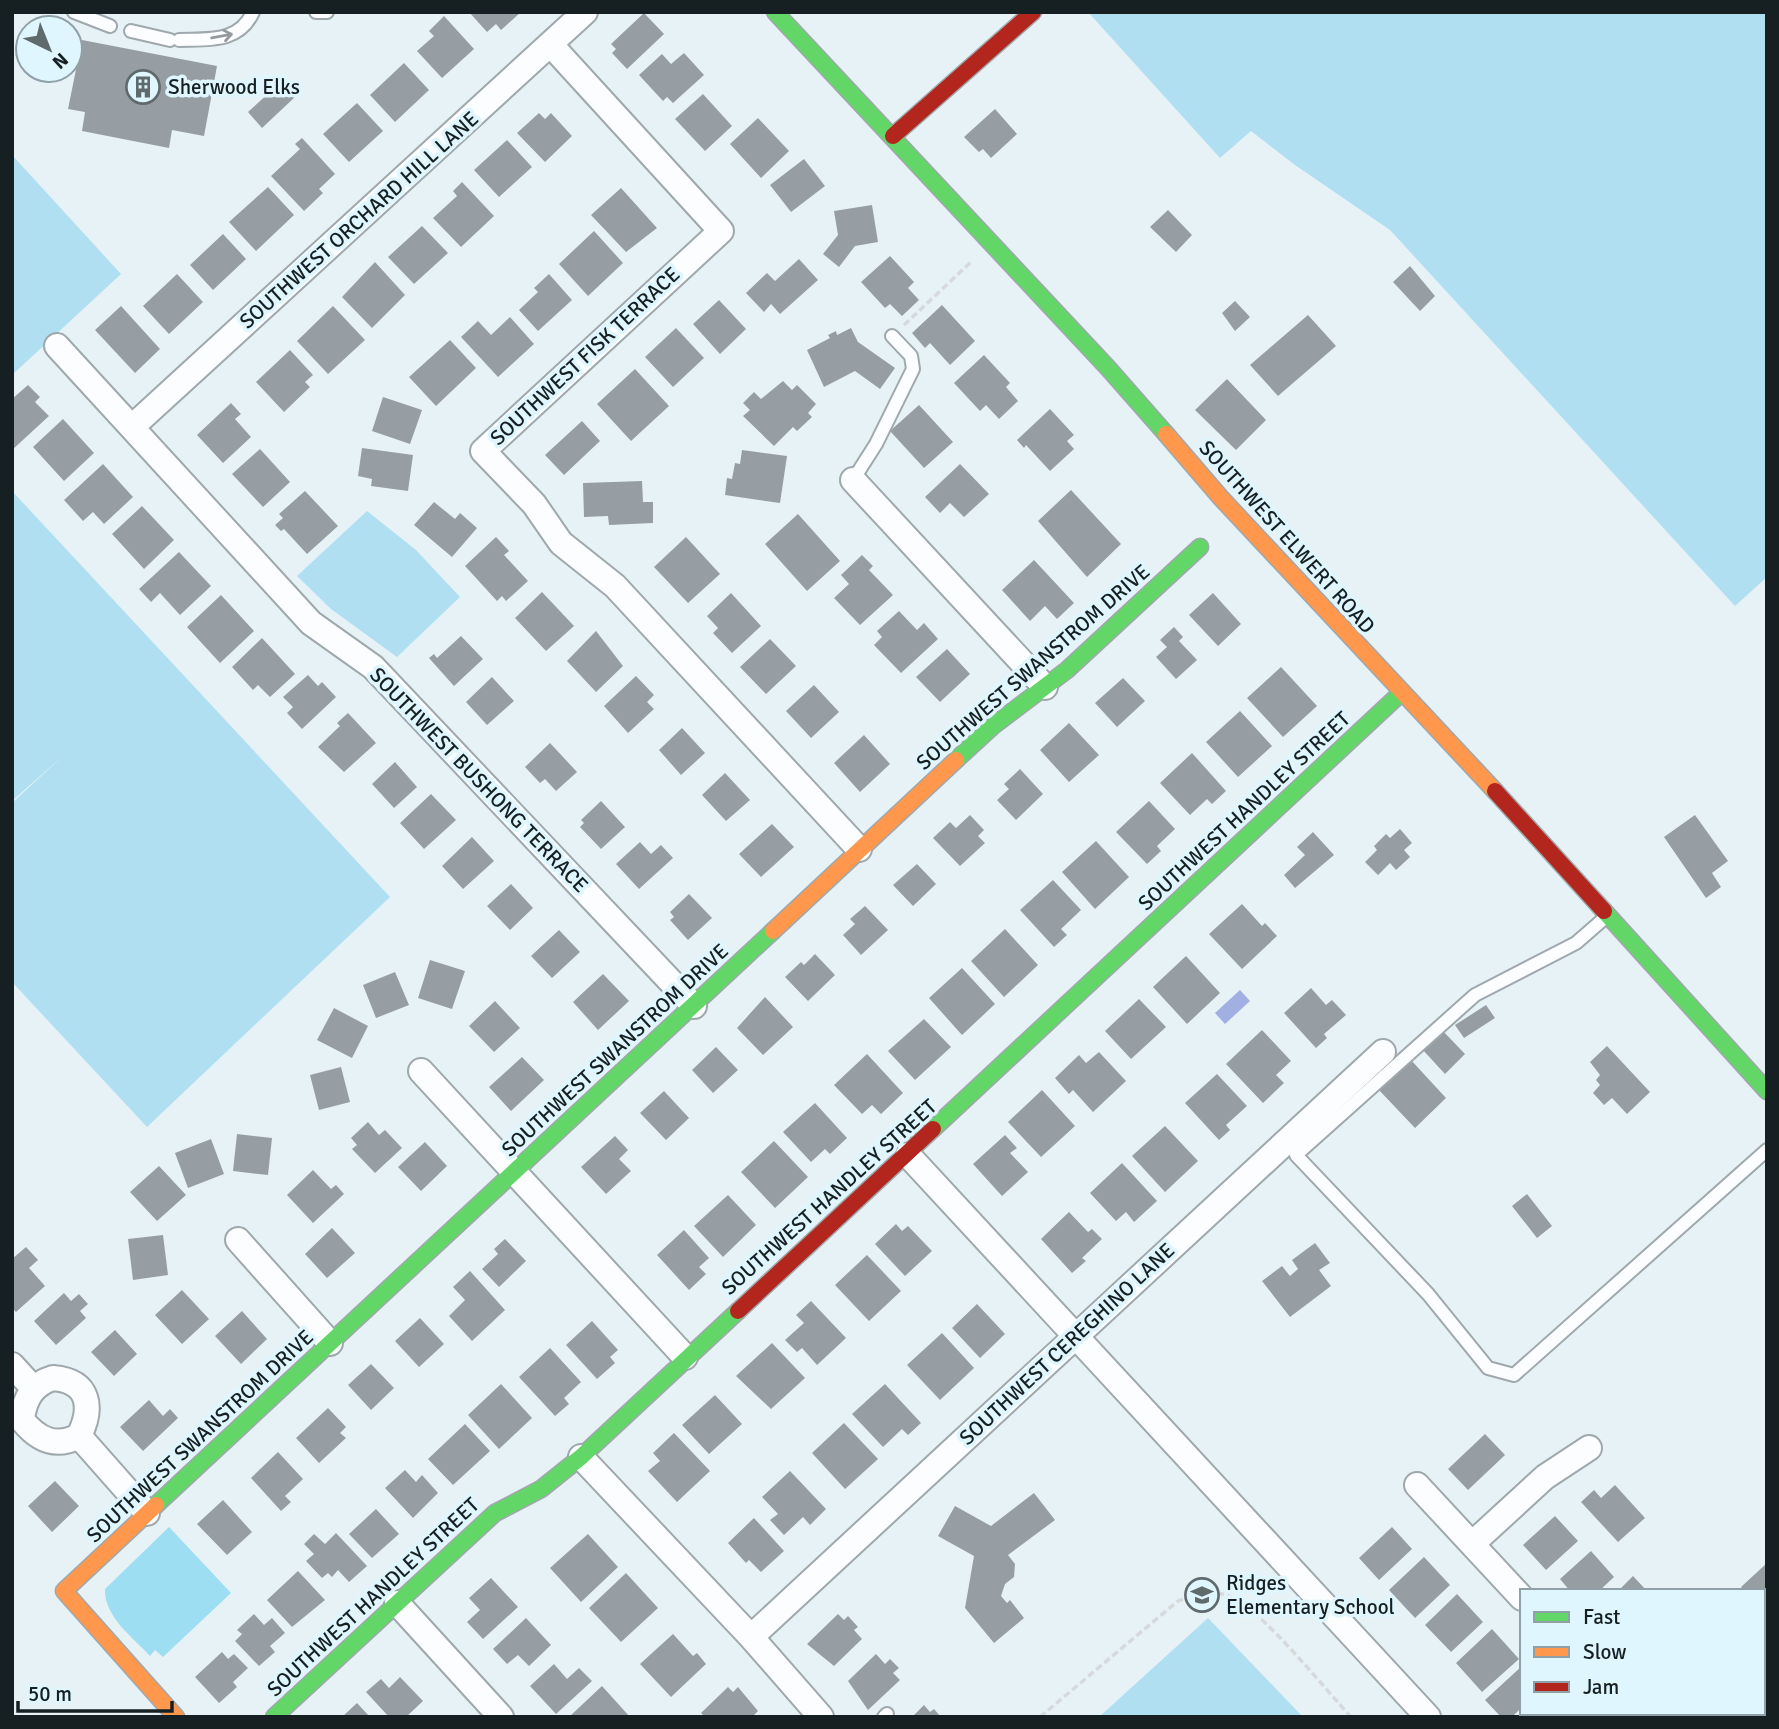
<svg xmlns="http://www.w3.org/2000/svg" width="1779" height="1729" viewBox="0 0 1779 1729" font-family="Signika,sans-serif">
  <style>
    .green { fill: #afdff0 }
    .forest { fill: #9ddef2 }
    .water { fill: #a2afe3 }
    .building { fill: #969ea3 }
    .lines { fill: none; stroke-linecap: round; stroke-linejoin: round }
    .lane-casing { stroke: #9fa8ac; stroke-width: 16 }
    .street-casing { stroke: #9fa8ac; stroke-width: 28 }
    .fast-casing { stroke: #9fa8ac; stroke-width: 19 }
    .slow-casing { stroke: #9fa8ac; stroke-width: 19 }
    .jam-casing { stroke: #9fa8ac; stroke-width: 19 }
    .path { stroke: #d7dadc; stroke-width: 3.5; stroke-dasharray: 7 3.5; stroke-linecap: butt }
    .lane { stroke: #fbfdfe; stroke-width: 12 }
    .street { stroke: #fbfdfe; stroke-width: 24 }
    .fast { stroke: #63d668; stroke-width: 16 }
    .slow { stroke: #ff974d; stroke-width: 16 }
    .jam { stroke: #b3261e; stroke-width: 16 }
    .oneway { stroke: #949a9b }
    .labels { text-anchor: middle; stroke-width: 7; stroke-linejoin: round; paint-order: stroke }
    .poi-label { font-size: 21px; fill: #162023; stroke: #e0f6fe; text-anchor: start }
    .street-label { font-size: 21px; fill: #162023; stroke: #e0f6fe }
  </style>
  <rect width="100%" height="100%" fill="#e7f2f7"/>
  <!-- green -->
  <path class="green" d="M1088,12H1767V577L1735,606L1390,230L1295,165L1251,131L1220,158Z
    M12,155L121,274L12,375Z
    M12,491L390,897L147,1127L12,982V803L65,754L12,801Z
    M367,511L416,550L460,597L397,657L331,609L297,576Z
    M1208,1618L1303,1717H1099Z"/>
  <!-- forest -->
  <path class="forest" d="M169,1527L231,1593L163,1657L155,1650L150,1656C133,1637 104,1617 105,1589Z"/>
  <!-- water -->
  <path class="water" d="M1240,990L1250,1001L1225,1024L1215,1013Z"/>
  <!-- building -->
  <path class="building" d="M469,12H521L501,30L496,24L487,32Z
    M644,13L664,34L627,69L612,53L616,49L611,44Z
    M444,16L474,49L442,78L417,51L434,36L429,31Z
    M82,40L217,66L204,136L172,130L169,148L82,131L85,112L68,109Z
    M684,53L704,75L673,103L667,97L663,101L639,75L662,54L671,64Z
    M404,63L429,90L395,122L370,95Z
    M281,82L295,97L262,128L248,112Z
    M703,94L732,126L705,151L675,119Z
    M357,103L383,131L349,162L323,134Z
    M995,109L1017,134L991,158L983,149L979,152L964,137Z
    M539,113L545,119L551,113L572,136L545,162L517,133Z
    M758,118L789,151L761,178L730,144Z
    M302,138L335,174L319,189L323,193L304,211L271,176L300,149L295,144Z
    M507,140L532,167L499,197L474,170Z
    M804,159L825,186L791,212L770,185Z
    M462,182L494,216L461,247L433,218L457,196L453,191Z
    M268,187L294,215L256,251L229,222Z
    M621,188L657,228L626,252L591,215Z
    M872,205L878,242L855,246L839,267L823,254L838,235L834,211Z
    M1168,210L1192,235L1176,252L1150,227Z
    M422,226L448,253L414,284L388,257Z
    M594,231L623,263L588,296L559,264Z
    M223,234L246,259L213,290L190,265Z
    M890,256L914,282L908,288L919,300L902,316L890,304L885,308L861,282Z
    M799,259L818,280L780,314L771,304L764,312L746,293L767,273L775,281Z
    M375,262L405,295L372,328L342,297Z
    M1410,266L1435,296L1420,311L1393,282Z
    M177,274L203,302L169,334L143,306Z
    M549,274L572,300L538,331L519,310L538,292L534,288Z
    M719,300L746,329L720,354L693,324Z
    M1235,301L1250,317L1235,331L1222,313Z
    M942,305L975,341L950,365L930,343L925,348L912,333Z
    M121,306L160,349L135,373L95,330Z
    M333,306L365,340L328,374L297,341Z
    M1308,315L1336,346L1278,396L1250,365Z
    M510,317L534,344L498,377L461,337L478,321L491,335Z
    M676,328L704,358L673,387L645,357Z
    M851,328L858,342L895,368L880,389L855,371L824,387L807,350L830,338L828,335L836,331L837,335Z
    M450,340L476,368L436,406L409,377Z
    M290,350L313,375L305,382L310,387L284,412L256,382Z
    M984,355L1010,383L1006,387L1018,401L999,419L986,405L980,411L954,383Z
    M635,369L669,406L631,441L597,404Z
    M1227,379L1266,420L1236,450L1195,410Z
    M783,381L792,390L797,385L816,404L808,413L812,417L797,431L793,427L774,446L743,416L750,410L743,403L754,392L761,399Z
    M28,385L40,397L35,402L49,416L12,450V399Z
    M383,397L422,410L410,444L372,431Z
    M231,403L241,414L235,419L251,437L223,463L197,435Z
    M919,405L953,442L924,468L890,431Z
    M1050,409L1074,435L1067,441L1074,449L1050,471L1026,445L1024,448L1017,440Z
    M63,419L94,453L64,481L33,447Z
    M582,421L600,441L564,475L545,455Z
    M362,448L413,455L408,491L371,486L372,479L358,476Z
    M260,449L290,482L263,507L232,474Z
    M742,450L787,456L780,503L725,495L727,478L732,479L735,463L740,464Z
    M103,464L133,497L104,524L93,512L83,521L64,500Z
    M960,464L989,494L964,517L950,503L940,513L925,497Z
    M642,481L643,502H653V523L609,525L608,516L584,517L583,483Z
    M1071,490L1121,544L1087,577L1038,521Z
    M305,491L338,526L307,554L284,529L281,531L275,525L283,518L279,514Z
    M434,502L455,519L460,513L477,528L452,557L414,525Z
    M142,506L174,540L144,569L112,534Z
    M798,514L840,561L807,591L765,544Z
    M496,537L509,551L504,555L528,581L506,601L502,596L497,601L465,566Z
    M686,537L720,574L688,603L654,567Z
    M179,552L211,586L180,615L160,593L151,602L139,589Z
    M862,555L873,566L869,570L893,595L860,625L834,598L849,584L841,575Z
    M1034,560L1074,603L1057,619L1045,606L1030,621L1002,590Z
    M542,592L574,626L546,651L515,618Z
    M731,593L761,626L732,653L713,633L718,628L707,616Z
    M1213,593L1241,624L1218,646L1189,615Z
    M221,595L254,631L220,663L187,627Z
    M899,611L917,630L924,623L938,639L901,673L874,645L882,637L877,631Z
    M1174,627L1183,637L1179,641L1197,660L1176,679L1156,657L1167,647L1160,640Z
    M596,631L623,666L596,692L567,661Z
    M461,636L483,659L454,686L429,658L434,654L437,658Z
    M262,638L295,674L270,697L258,685L253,690L232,667Z
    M770,639L796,666L766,694L740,667Z
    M947,649L970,674L940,702L916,677Z
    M1281,667L1317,706L1283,737L1247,698Z
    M308,675L318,686L322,682L336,697L302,729L287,713L293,707L283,697Z
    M636,676L654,695L647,702L654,709L628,733L604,706Z
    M492,677L514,701L487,725L466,702Z
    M1123,678L1145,701L1117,727L1095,703Z
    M814,685L839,712L811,738L786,711Z
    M1240,711L1272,746L1238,777L1206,742Z
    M348,713L376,743L344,772L318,747L340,726L337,723Z
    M1069,723L1099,755L1069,782L1040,750Z
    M682,728L705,753L681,775L659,750Z
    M864,735L890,764L860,792L834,763Z
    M550,743L577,772L556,791L545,779L540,783L525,767Z
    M1192,753L1226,791L1212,804L1207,799L1190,815L1160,783Z
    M395,762L417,787L394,808L372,784Z
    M1020,769L1043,794L1016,820L997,800L1009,789L1004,784Z
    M725,773L750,800L726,821L702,795Z
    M431,794L456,820L424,849L400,823Z
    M601,801L625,827L601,849L580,827L584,823L581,820Z
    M1149,801L1175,829L1157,846L1161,851L1147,864L1116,832Z
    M970,815L984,830L978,836L985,843L960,866L933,838L950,822L956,828Z
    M1695,815L1728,861L1712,873L1721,887L1706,898L1664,837Z
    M772,824L794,847L761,877L739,854Z
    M1400,829L1412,843L1404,850L1410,857L1396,870L1390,863L1378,875L1365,862L1377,850L1374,846L1386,834L1390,838Z
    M1313,832L1334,855L1295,888L1284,875L1305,855L1297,847Z
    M472,837L494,861L463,889L442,866Z
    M1096,841L1129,877L1095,909L1062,872Z
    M640,842L651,854L661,845L673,858L639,889L616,864Z
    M917,864L936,884L913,906L893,885Z
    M1053,880L1081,910L1061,929L1067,935L1054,947L1020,910Z
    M511,884L533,908L510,930L487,906Z
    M689,894L712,918L688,940L670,920L674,917L670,912Z
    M1242,904L1262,926L1265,923L1277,936L1242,969L1209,934Z
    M865,906L888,930L861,955L843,935L855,924L850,919Z
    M1005,929L1038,965L1004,997L971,961Z
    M559,930L580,952L552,978L531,956Z
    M815,954L835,975L808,1001L785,977L801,962L804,965Z
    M1186,956L1220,993L1187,1024L1153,987Z
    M430,960L465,971L452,1009L418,998Z
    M962,968L995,1004L962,1035L929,998Z
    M395,972L409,1005L376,1018L363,985Z
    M603,974L629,1001L598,1030L573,1002Z
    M1311,988L1326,1005L1332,1000L1346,1015L1324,1034L1327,1038L1316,1048L1284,1013Z
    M765,997L793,1027L763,1055L737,1028Z
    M1139,999L1166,1027L1131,1059L1105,1031Z
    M495,1001L520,1028L494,1052L469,1026Z
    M1486,1005L1495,1018L1464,1038L1455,1025Z
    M334,1008L368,1026L352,1058L317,1040Z
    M924,1019L951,1047L915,1080L888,1051Z
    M1262,1030L1291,1061L1276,1075L1284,1083L1263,1103L1226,1064Z
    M1442,1030L1465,1054L1445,1074L1422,1049Z
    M1607,1046L1650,1092L1627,1114L1612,1098L1604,1105L1593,1093L1600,1085L1596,1080L1600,1075L1590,1062Z
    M716,1047L738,1070L713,1093L692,1070Z
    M1099,1052L1126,1081L1093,1112L1073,1090L1069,1094L1055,1078L1079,1055L1086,1063Z
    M867,1054L903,1093L881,1114L872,1105L862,1114L834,1085Z
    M522,1057L544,1080L511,1111L489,1087Z
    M1410,1059L1446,1098L1415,1128L1378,1089Z
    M341,1067L350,1102L319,1110L310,1075Z
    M1217,1074L1247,1106L1226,1125L1230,1130L1219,1140L1185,1103Z
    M1042,1090L1075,1126L1041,1157L1008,1122Z
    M664,1091L689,1118L666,1140L640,1113Z
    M815,1103L847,1138L830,1154L825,1149L811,1162L783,1132Z
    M368,1122L379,1135L385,1130L402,1148L375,1173L352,1149L357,1145L351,1138Z
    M1165,1126L1198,1161L1165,1192L1132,1156Z
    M237,1134L272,1138L268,1175L233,1171Z
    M1005,1135L1017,1148L1010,1153L1028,1172L1002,1196L973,1164Z
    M615,1136L628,1150L619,1159L631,1171L606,1194L581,1167Z
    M211,1139L224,1174L188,1188L175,1153Z
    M774,1141L808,1177L775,1208L741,1172Z
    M425,1142L447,1166L421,1191L398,1167Z
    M1122,1163L1157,1201L1134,1222L1126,1212L1116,1221L1090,1193Z
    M159,1166L186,1195L157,1221L130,1192Z
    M313,1170L331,1189L336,1185L344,1194L313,1223L287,1195Z
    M1527,1194L1552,1226L1537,1238L1512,1206Z
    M728,1195L756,1225L723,1257L694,1226Z
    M1069,1212L1088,1232L1092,1229L1102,1239L1082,1258L1086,1261L1072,1273L1041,1239Z
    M896,1224L902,1231L908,1226L932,1251L905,1276L875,1244Z
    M332,1228L355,1253L327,1278L305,1254Z
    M684,1230L709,1258L699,1267L706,1274L689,1290L657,1255Z
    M163,1235L168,1275L133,1280L128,1239Z
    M505,1239L526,1261L499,1287L482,1269L498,1254L494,1249Z
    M1315,1243L1330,1263L1319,1270L1331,1286L1290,1317L1262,1281L1282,1266L1290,1276L1298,1269L1292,1260Z
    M26,1247L38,1260L29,1268L45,1286L16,1312L12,1308V1259Z
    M867,1255L901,1291L869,1321L835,1285Z
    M470,1271L505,1310L472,1341L449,1316L465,1300L453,1287Z
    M182,1290L209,1319L182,1344L155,1315Z
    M64,1293L71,1301L79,1294L88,1304L80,1311L86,1318L56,1345L34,1321Z
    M811,1301L846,1338L817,1365L802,1348L797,1352L785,1340L804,1323L796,1315Z
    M977,1304L1005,1334L980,1358L952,1328Z
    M242,1311L267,1339L241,1364L215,1336Z
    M420,1318L444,1344L419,1367L395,1341Z
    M592,1321L618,1350L610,1357L615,1363L597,1379L566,1345Z
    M115,1330L137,1354L114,1376L91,1352Z
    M942,1333L974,1368L940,1400L907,1365Z
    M772,1343L805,1378L771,1409L736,1376Z
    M550,1348L581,1382L564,1398L569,1404L555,1416L519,1377Z
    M371,1364L394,1388L371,1410L348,1385Z
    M501,1384L532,1418L499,1449L468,1415Z
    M885,1384L921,1423L908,1435L902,1429L883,1447L852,1414Z
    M715,1395L742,1424L709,1454L682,1425Z
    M149,1400L163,1416L170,1409L178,1418L143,1451L120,1427Z
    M328,1408L346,1427L340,1433L346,1438L319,1463L296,1438Z
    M844,1423L878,1459L845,1489L812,1453Z
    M465,1424L490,1451L453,1485L428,1459Z
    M674,1433L710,1471L677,1502L648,1471L660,1461L653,1453Z
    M1485,1434L1505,1455L1468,1490L1448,1469Z
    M278,1452L303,1479L285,1496L291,1502L281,1511L251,1478Z
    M405,1470L416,1482L422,1475L438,1493L413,1518L385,1488Z
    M790,1471L826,1509L810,1525L803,1517L784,1535L770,1520L778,1514L762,1497Z
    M55,1481L79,1506L52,1532L28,1506Z
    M1615,1485L1645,1518L1618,1542L1581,1502L1594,1490L1601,1498Z
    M1034,1493L1055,1520L1008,1555L1015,1564L1014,1577L1005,1584L1001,1596L1007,1603L1010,1600L1024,1618L994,1643L965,1608L974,1556L938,1536L955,1506L991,1526Z
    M223,1500L252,1532L227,1555L197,1524Z
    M376,1509L399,1534L372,1558L349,1534Z
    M1555,1516L1578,1541L1546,1570L1523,1545Z
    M754,1518L784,1551L761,1572L749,1560L746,1563L728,1543Z
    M1392,1527L1412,1549L1379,1580L1359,1558Z
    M336,1533L367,1566L349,1582L338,1570L332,1577L328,1573L322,1578L306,1561L314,1554L304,1544L314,1534L325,1544Z
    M588,1534L618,1567L581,1602L550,1568Z
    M1591,1551L1614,1577L1599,1591H1570L1560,1579Z
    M1424,1557L1450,1585L1415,1618L1389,1590Z
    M1767,1563V1614L1763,1610V1591H1745L1741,1587Z
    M298,1571L325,1600L292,1627L267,1600Z
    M626,1573L658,1608L621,1642L589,1608Z
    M1633,1576L1647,1591H1618Z
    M491,1578L518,1607L483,1639L467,1622L480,1610L469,1598Z
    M1457,1594L1483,1622L1451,1652L1425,1625Z
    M254,1614L264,1625L272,1618L285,1633L270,1646L275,1652L259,1666L235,1641L242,1634L237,1630Z
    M838,1614L844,1620L848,1616L858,1627L854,1630L862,1639L834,1666L807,1644Z
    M526,1618L551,1645L529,1666L518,1655L507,1664L493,1649Z
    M1763,1623L1767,1626V1646L1763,1649Z
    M1492,1629L1519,1659L1482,1692L1456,1663Z
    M673,1634L693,1656L697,1653L706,1664L671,1697L640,1664Z
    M222,1652L228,1659L234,1654L248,1668L233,1682L237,1687L219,1703L195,1677Z
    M876,1654L885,1664L890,1659L899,1668L893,1673L900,1680L868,1710L848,1681Z
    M554,1664L567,1679L579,1668L592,1681L556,1714L530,1686Z
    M1522,1666V1707L1512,1717H1501L1485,1700Z
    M400,1677L423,1701L406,1717H389L366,1692L381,1679L389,1688Z
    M602,1686L630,1717H569Z
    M728,1687L733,1692L738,1687L758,1711L752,1717H705L701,1713Z
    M357,1703L370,1717H342Z
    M924,1705L930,1712L934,1709L941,1717H912Z"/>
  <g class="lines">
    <!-- lane casing -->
    <g class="lane-casing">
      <path id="lane" d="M74,12L110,26
        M316,12H327
        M131,31L170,40
        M179,40C209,39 239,43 253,12
        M853,480L876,444L913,369L911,356L892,336
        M1607,916L1576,943L1475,995L1296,1155L1428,1294L1488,1368L1514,1375L1767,1150
        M884,1717L887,1714"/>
    </g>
    <!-- street casing -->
    <g class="street-casing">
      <path id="street" d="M551,45L721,231L483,451L534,504L561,543L615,586L859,849
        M57,346L311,623L373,667L694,1006
        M132,427L585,12
        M853,480L1045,687
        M421,1071L685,1357
        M908,1155L1428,1717
        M238,1240L330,1343
        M12,1365L34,1389
        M53,1378C90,1381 93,1408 79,1436C56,1448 38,1440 22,1420C24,1399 33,1384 53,1378Z
        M79,1436L147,1513
        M581,1457L751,1637L821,1717
        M1417,1485L1522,1598
        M1472,1544L1545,1477L1589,1448
        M397,1603L501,1717
        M751,1637L1383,1052
        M1629,1713L1632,1717
        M1574,1717L1577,1713
        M1750,1717L1754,1713"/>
    </g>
    <!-- fast casing -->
    <g class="fast-casing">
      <path id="fast" d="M775,12L1108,368L1166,434
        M956,760L993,726L1067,670L1200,547
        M1604,911L1767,1091
        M933,1129L1401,693
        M156,1505L773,931
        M274,1717L495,1513L541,1489L581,1457L738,1311"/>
    </g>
    <!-- slow casing -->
    <g class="slow-casing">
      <path id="slow" d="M1166,434L1221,498L1495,791
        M773,931L956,760
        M156,1505L64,1591L176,1717"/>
    </g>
    <!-- jam casing -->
    <g class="jam-casing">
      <path id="jam" d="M893,136L1033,12
        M1495,791L1604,911
        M738,1311L933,1129"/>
    </g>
    <!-- path -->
    <path class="path" d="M904,325L972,261
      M1040,1717L1178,1601C1194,1594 1214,1589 1231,1597C1263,1611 1324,1688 1351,1717"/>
    <!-- lane -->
    <use href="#lane" class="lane"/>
    <!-- street -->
    <use href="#street" class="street"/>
    <!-- fast -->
    <use href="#fast" class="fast"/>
    <!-- slow -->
    <use href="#slow" class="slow"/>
    <!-- jam -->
    <use href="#jam" class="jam"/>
  </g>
  <!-- one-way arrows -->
  <defs><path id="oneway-shaft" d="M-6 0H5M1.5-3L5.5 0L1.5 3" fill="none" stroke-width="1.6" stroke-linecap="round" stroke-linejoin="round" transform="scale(1.75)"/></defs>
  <use class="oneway" href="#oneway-shaft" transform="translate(222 36) rotate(-10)"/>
  <!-- icons -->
  <defs>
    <g id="building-ring" transform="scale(1.75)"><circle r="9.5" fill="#e0f6fe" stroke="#5f6a6d" stroke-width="1.5"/><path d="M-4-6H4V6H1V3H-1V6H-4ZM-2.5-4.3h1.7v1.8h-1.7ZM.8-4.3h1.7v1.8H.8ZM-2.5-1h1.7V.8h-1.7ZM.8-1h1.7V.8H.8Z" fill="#5f6a6d"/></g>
    <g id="school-ring" transform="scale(1.75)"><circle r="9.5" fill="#e0f6fe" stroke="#5f6a6d" stroke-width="1.5"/><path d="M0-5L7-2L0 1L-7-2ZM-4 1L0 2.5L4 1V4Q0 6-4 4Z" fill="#5f6a6d"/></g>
  </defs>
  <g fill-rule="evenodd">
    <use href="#building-ring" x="143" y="87"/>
    <use href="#school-ring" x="1202" y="1595"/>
  </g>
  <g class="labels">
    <!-- poi labels -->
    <g class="poi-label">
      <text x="168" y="94">Sherwood Elks</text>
      <text x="1226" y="1590">Ridges<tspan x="1226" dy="24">Elementary School</tspan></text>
    </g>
    <!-- street labels -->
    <g class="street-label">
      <text transform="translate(359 220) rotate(-42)" y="7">SOUTHWEST ORCHARD HILL LANE</text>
      <text transform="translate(585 356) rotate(-43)" y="7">SOUTHWEST FISK TERRACE</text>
      <text transform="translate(1287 537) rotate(48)" y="7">SOUTHWEST ELWERT ROAD</text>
      <text transform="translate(1033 667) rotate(-41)" y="7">SOUTHWEST SWANSTROM DRIVE</text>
      <text transform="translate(479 780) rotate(46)" y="7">SOUTHWEST BUSHONG TERRACE</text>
      <text transform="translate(1244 811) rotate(-43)" y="7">SOUTHWEST HANDLEY STREET</text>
      <text transform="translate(615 1050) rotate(-43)" y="7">SOUTHWEST SWANSTROM DRIVE</text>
      <text transform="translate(829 1197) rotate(-42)" y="7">SOUTHWEST HANDLEY STREET</text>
      <text transform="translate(1067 1344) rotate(-43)" y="7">SOUTHWEST CEREGHINO LANE</text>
      <text transform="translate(200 1436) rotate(-43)" y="7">SOUTHWEST SWANSTROM DRIVE</text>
      <text transform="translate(373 1597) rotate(-43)" y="7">SOUTHWEST HANDLEY STREET</text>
    </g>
  </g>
  <!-- border -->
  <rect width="1779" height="1729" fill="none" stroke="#162023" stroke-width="28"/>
  <!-- legend -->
  <rect x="1520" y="1589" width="245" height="126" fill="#e0f6fe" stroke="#8fa0a6" stroke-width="2"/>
  <rect x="1534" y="1612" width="35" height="10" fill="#63d668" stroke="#8fa0a6" stroke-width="2"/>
  <text x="1583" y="1624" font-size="21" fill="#162023">Fast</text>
  <rect x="1534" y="1647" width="35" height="10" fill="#ff974d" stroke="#8fa0a6" stroke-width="2"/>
  <text x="1583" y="1659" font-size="21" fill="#162023">Slow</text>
  <rect x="1534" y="1682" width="35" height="10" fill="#b3261e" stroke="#8fa0a6" stroke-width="2"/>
  <text x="1583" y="1694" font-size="21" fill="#162023">Jam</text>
  <!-- north arrow -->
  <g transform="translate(49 49) rotate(137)"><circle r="33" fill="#e0f6fe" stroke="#8fa0a6" stroke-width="2"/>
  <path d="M0-5L12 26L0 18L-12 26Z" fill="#5f6a6d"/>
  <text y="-10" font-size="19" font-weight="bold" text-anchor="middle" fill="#162023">N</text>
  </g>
  <!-- scale -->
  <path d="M18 1701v10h154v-10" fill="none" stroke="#162023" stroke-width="3.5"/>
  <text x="28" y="1701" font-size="21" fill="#162023" stroke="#e0f6fe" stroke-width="5" paint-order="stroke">50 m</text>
</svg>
